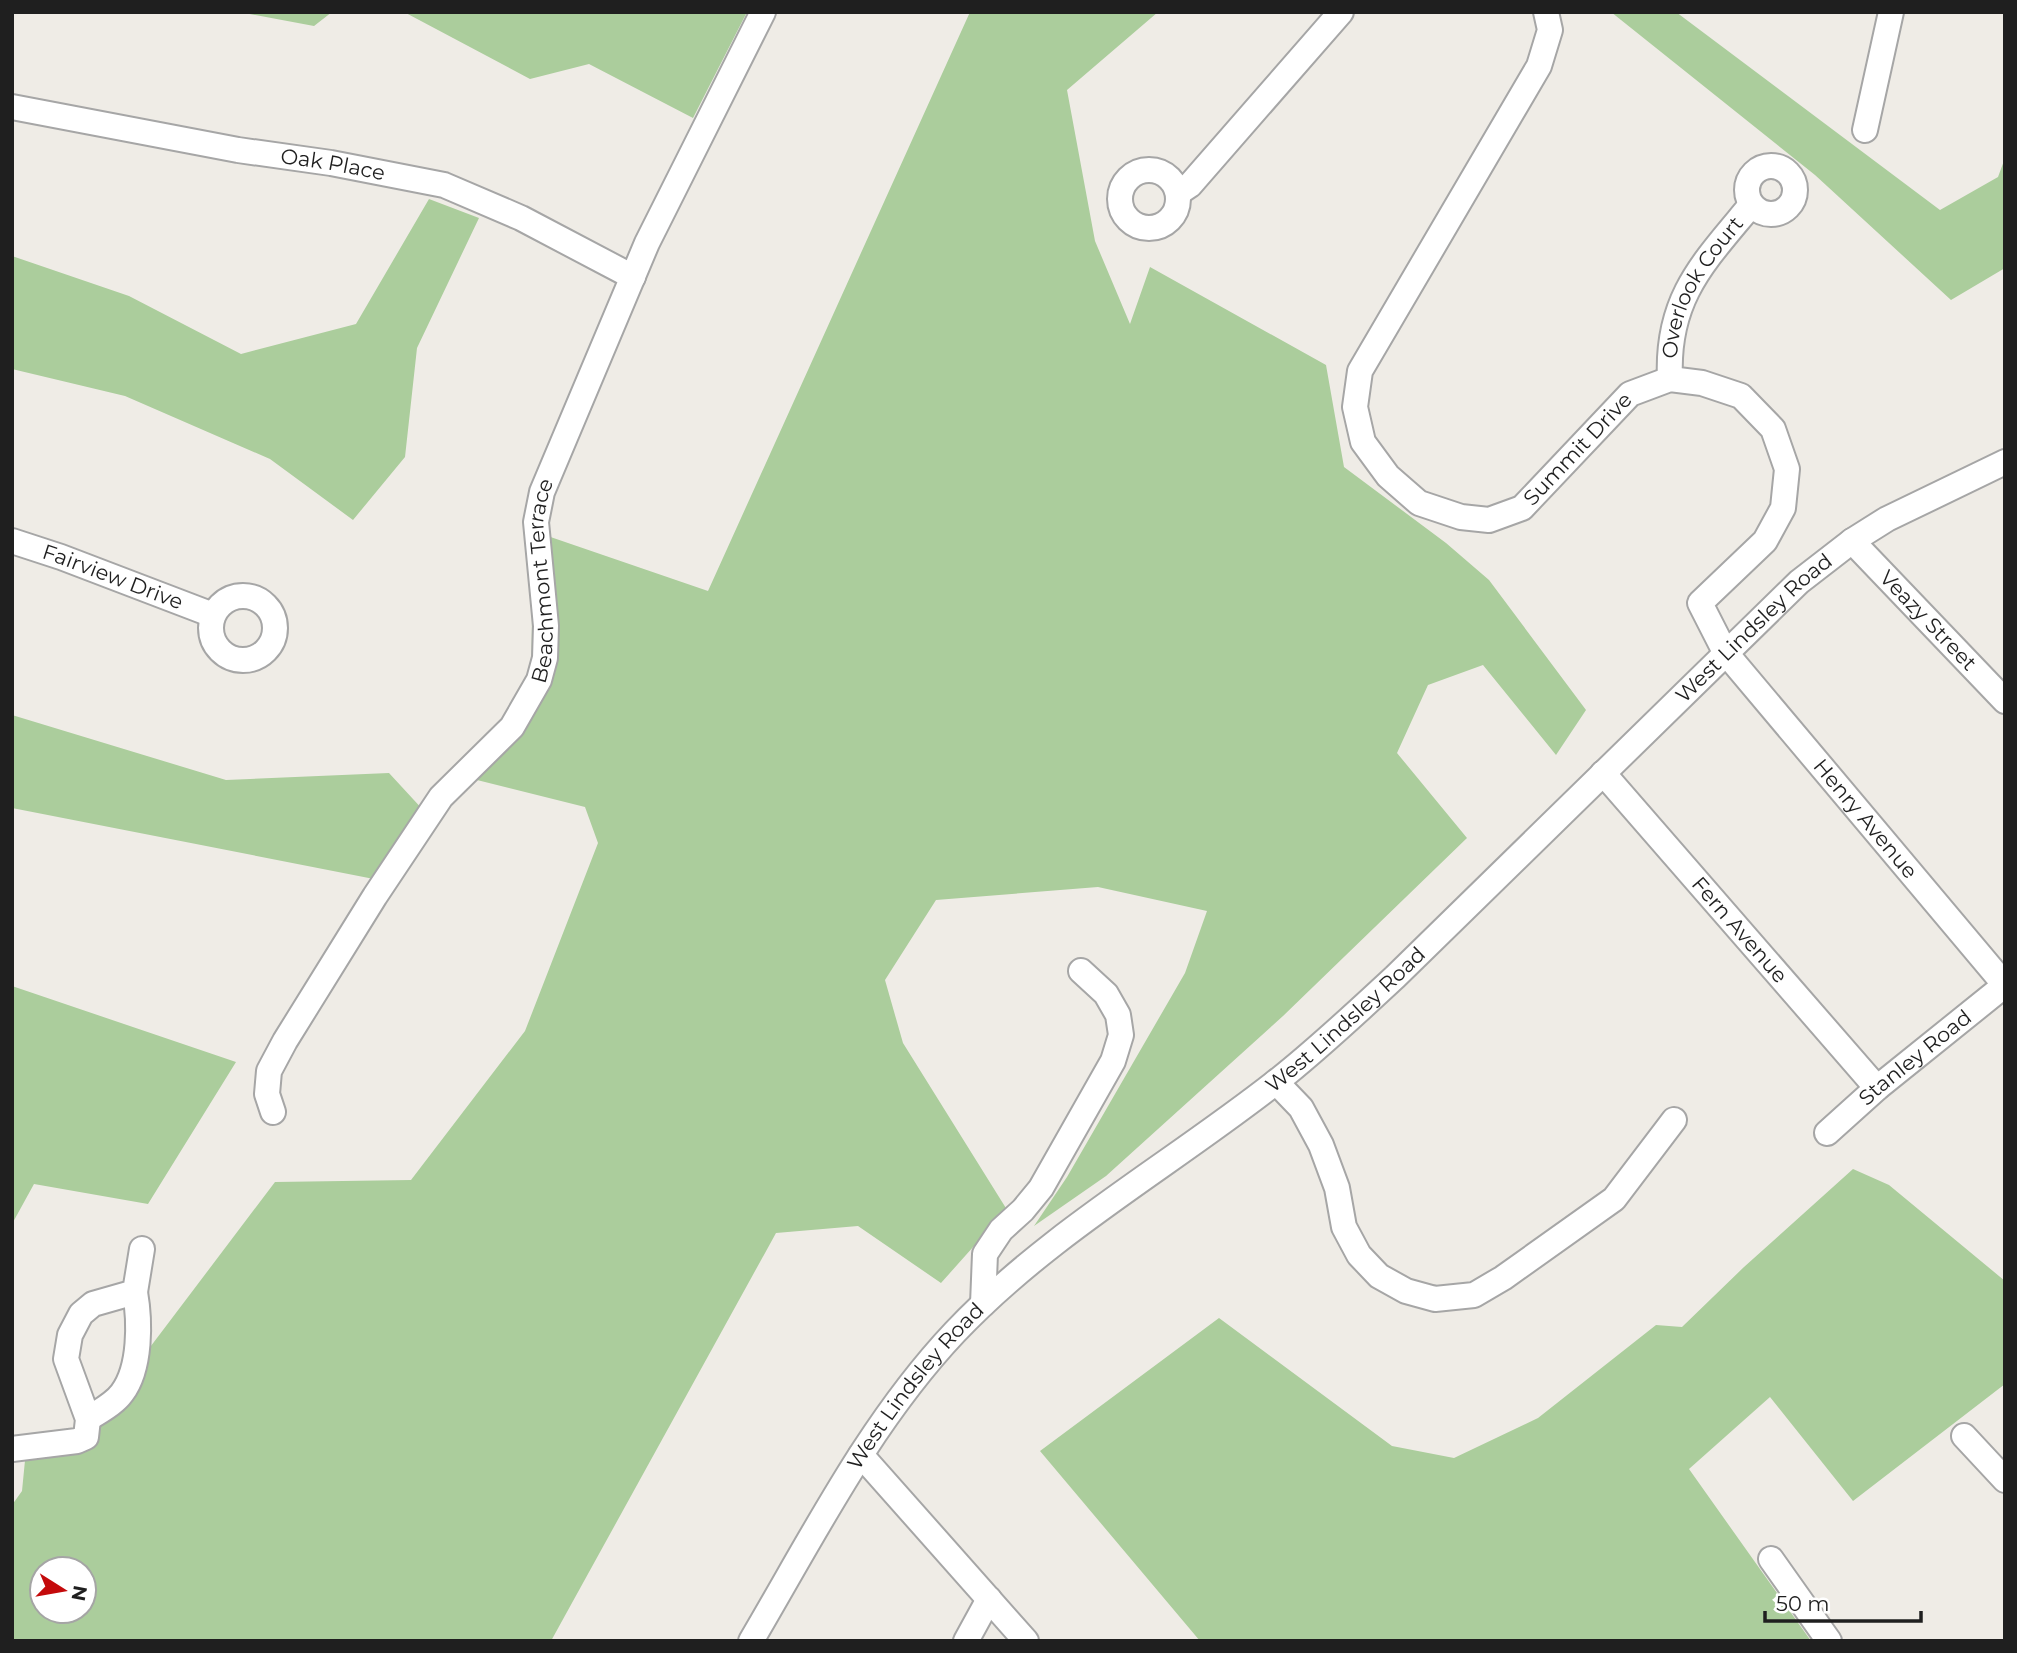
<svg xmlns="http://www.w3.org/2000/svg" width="2017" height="1653" viewBox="0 0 2017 1653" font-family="Montserrat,sans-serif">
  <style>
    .forest { fill: #abcd9c; fill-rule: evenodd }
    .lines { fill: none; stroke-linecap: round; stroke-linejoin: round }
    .minor-casing { stroke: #a6a6a6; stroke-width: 28 }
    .minor { stroke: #fff; stroke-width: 24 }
    .labels { text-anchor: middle; stroke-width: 5; stroke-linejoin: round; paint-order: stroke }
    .street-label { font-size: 21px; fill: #1f1f1f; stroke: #fff }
  </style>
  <rect width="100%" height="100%" fill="#efece6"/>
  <!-- forest -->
  <path class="forest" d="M239,12H332L314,26Z
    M404,12H747L693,118L589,64L530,79Z
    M970,12H1158L1067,90L1095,241L1130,324L1150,267L1326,365L1344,467L1446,543L1489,580L1586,710L1556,755L1483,665L1428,685L1397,753L1467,838L1283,1016L1106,1176L1034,1226L1067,1177L1185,973L1207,911L1098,887L936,900L885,980L903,1043L1009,1213L982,1237L941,1283L858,1226L776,1233L551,1641H12V1505L22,1491L27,1440L73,1449L275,1182L411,1180L525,1031L598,843L585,807L461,776L531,698L533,531L708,591ZM42,1569H84V1611H42Z
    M1611,12H1676L1940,210L1998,177L2005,158V268L1951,300L1815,175Z
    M429,199L479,218L417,348L405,457L353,520L270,459L125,396L12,369V256L129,296L241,354L356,324Z
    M12,715L226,780L389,773L425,812L379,880L12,808Z
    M12,986L236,1062L148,1204L34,1184L12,1224Z
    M1853,1169L1889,1185L2005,1281V1384L1853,1501L1770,1397L1689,1469L1811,1641H1200L1040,1451L1219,1318L1392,1446L1454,1458L1538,1418L1656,1325L1682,1327L1744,1267Z"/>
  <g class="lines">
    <!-- minor casing -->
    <g class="minor-casing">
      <g id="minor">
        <path id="s1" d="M1546,12L1550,30L1539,66L1360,371L1355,407L1363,442L1388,476L1419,503L1461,517L1489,520L1522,508L1630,394L1670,379L1702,383L1741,396L1773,429L1787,469L1783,508L1765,541L1700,603L1725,652L2005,985"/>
        <path id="s2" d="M12,107L238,150L331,163L444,185L521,218L633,277"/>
        <path d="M1865,130L1891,12"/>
        <circle cx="1771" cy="190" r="24"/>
        <circle cx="1149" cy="199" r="29"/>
        <path d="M1178,193L1190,185L1341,12"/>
        <path id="s3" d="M1670,379C1666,298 1704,262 1751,205"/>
        <path id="s4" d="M12,541L61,557L213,615"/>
        <path id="s5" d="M1852,541L2005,701"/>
        <circle cx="243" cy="628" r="32"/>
        <path id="s6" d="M1603,773L1877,1088"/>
        <path d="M1276,1082L1301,1108L1321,1145L1337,1188L1344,1227L1359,1255L1379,1276L1406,1291L1435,1299L1474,1295L1503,1278L1614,1199L1674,1120"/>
        <path id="s7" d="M273,1112L267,1094L269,1071L285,1041L375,896L441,797L512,727L539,680L545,658L546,626L536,522L542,492L647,243L763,12"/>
        <path id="s8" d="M1827,1133L1877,1088L2005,985"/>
        <path d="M983,1304L985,1254L1001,1230L1023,1210L1041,1188L1113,1061L1121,1035L1118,1015L1106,994L1081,971"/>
        <path d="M88,1419C100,1411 114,1404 122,1393C141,1368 140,1321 135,1292"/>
        <path d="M1964,1436L2005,1480"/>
        <path d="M12,1449L77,1441L86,1437L88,1419L66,1359L70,1335L81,1314L93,1304L135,1292L142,1249"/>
        <path d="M861,1455L1026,1641"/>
        <path d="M1771,1559L1829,1641"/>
        <path id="s9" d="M751,1641C813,1536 870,1422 955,1332C1049,1233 1169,1166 1276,1082C1317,1050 1356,1013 1395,977L1799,582L1852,541L1887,519L2005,462"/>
        <path d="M966,1641L989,1599"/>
      </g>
    </g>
    <!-- minor -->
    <use href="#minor" class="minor"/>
  </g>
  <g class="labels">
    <!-- street labels -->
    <g class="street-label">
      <text dy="7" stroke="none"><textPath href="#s2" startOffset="326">Oak Place</textPath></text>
      <text dy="7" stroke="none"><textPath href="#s3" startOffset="100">Overlook Court</textPath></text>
      <text dy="7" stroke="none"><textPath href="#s1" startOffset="754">Summit Drive</textPath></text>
      <text dy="7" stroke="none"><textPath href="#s4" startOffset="107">Fairview Drive</textPath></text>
      <text dy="7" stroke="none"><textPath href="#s7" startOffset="620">Beachmont Terrace</textPath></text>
      <text dy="7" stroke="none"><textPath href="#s5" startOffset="110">Veazy Street</textPath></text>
      <text dy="7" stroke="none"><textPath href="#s9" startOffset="1438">West Lindsley Road</textPath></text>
      <text dy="7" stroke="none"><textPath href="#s1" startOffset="1474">Henry Avenue</textPath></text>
      <text dy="7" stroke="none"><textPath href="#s6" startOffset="208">Fern Avenue</textPath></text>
      <text dy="7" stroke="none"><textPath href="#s9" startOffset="872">West Lindsley Road</textPath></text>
      <text dy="7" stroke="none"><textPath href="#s8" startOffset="116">Stanley Road</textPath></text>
      <text dy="7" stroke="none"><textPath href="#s9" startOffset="304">West Lindsley Road</textPath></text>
    </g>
  </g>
  <!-- border -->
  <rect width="2017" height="1653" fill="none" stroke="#1f1f1f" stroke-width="28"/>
  <!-- north arrow -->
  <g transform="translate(63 1590) rotate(101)"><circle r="33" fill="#ffffff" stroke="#a5a5a5" stroke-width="2"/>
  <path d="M0-5L12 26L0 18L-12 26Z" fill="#c40a0b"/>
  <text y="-10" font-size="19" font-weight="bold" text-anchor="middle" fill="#1f1f1f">N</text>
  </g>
  <!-- scale -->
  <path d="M1765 1611v10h156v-10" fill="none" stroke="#1f1f1f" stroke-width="3.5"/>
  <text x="1776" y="1611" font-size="21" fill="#1f1f1f" stroke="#ffffff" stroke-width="5" paint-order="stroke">50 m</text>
</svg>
